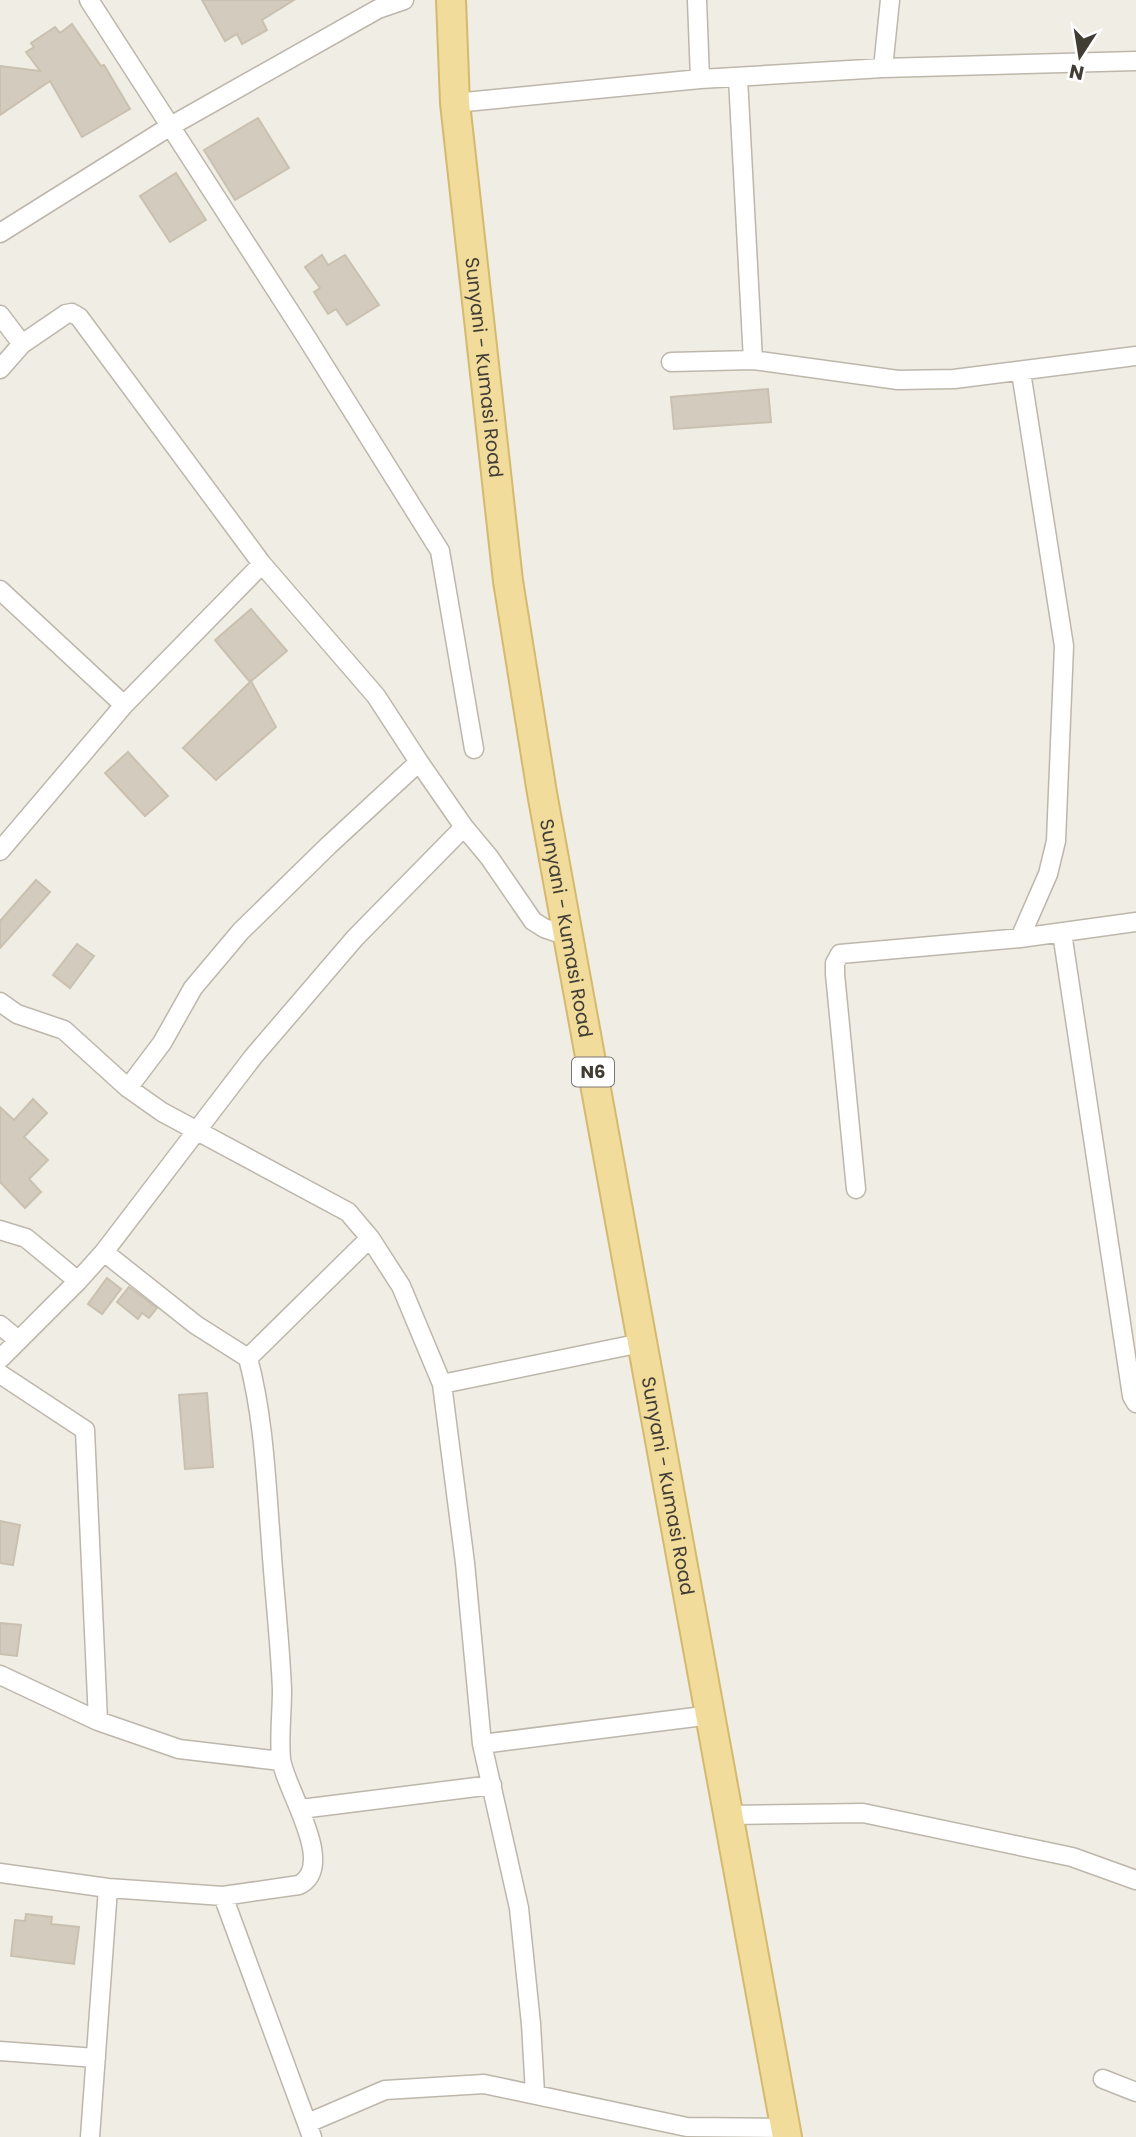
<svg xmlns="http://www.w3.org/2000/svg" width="1136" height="2137" viewBox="0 0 1136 2137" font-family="Poppins,sans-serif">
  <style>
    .building { fill: #d3cbbe; stroke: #cac0af; stroke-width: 2 }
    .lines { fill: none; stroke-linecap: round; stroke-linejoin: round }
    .minor-casing { stroke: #bdb7ab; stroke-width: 21 }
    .primary-casing { stroke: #d4b96e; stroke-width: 32 }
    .minor { stroke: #fff; stroke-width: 18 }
    .primary { stroke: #f1dc9c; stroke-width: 28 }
    .labels { text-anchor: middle; stroke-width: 5; stroke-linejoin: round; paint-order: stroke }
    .shield { fill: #fff; stroke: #7a7772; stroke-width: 2 }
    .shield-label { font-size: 18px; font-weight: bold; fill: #413d35 }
    .street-label { font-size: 19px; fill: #413d35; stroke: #fff }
  </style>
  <rect width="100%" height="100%" fill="#f0ede4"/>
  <!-- building -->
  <path class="building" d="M202,0H294L262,20L267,30L242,44L237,34L225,41Z
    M72,24L101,66L104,65L130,109L82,137L50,81L0,115V66L40,71L26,52L34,47L31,43L55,27L60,33Z
    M258,118L289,168L235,200L204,150Z
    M176,173L206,220L170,242L140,196Z
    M322,255L328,265L345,255L379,305L347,325L336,309L328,314L314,292L320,288L305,267Z
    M768,389L771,422L674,429L671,397Z
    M251,609L287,651L250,682L215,640Z
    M251,681L276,727L216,780L183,748Z
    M128,752L168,796L145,816L105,773Z
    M36,880L50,892L0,948V921Z
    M77,944L94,956L70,988L53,975Z
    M33,1099L47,1113L24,1137L48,1160L29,1179L41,1192L25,1208L0,1182V1107L14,1120Z
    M107,1278L121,1289L102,1314L88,1304Z
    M129,1287L157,1308L149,1318L142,1313L138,1319L117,1302Z
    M207,1393L213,1467L185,1469L179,1395Z
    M0,1521L20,1525L13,1565L0,1563Z
    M0,1623L21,1625L17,1656L0,1654Z
    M26,1914L52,1917L51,1924L79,1927L74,1964L11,1956L15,1920L25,1921Z"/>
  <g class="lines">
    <!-- minor casing -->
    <g class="minor-casing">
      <path id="minor" d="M89,0L305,335L440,551L474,749
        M697,0L700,79
        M883,68L890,0
        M738,78L753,360
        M455,103L700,79L883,68L1136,61
        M0,233L169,127L378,9L404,0
        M0,315L22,344
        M671,362L753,360L898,380L954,379L1136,356
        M0,369L22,344L66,314L72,313L79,317L262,564L376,696L419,762L464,827L489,857L533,921L544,928L570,937
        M0,590L124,705
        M0,851L124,705L262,564
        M1062,933L1132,1396L1136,1403
        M1020,938L1048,874L1056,841L1064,646L1021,372
        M0,1002L17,1014L64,1030L128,1088L162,1112L348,1212L370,1238L401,1286L442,1384L465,1563L482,1744L519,1908L531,2024L535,2093
        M128,1088L162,1043L193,988L241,931L329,845L419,762
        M856,1189L835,974V963L840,954L1020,938L1136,922
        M0,1230L26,1238L78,1281
        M0,1325L18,1340
        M248,1358L370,1238
        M0,1359L78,1281L104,1252L253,1057L355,938L464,827
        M0,1374L85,1430L98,1721
        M442,1384L641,1343
        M0,1675L98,1721L179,1749L281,1761
        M482,1744L711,1715
        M301,1809L492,1785
        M728,1815L863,1813L1072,1857L1136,1880
        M0,1873L108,1888L223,1896L299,1885C338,1866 284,1787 281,1759C279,1736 282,1713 282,1690C280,1640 274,1591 271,1542C266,1480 264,1418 248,1358L196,1325L104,1252
        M223,1896L312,2137
        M0,2051L96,2058
        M1103,2079L1136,2092
        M308,2123L385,2090L484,2084L687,2127L786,2128
        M90,2137L108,1888"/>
    </g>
    <!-- primary casing -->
    <g class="primary-casing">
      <g id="primary">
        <path id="s1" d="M451,0L455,103L508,581L542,793L787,2137"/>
      </g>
    </g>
    <!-- minor -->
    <use href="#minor" class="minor"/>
    <!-- primary -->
    <use href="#primary" class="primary"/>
  </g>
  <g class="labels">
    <!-- shield labels -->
    <rect class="shield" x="572" y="1057.5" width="42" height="29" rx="5"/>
    <g class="shield-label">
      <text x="593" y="1078">N6</text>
    </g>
    <!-- street labels -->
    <g class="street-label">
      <text dy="7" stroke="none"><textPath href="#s1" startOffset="369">Sunyani - Kumasi Road</textPath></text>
      <text dy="7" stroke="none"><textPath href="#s1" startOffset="936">Sunyani - Kumasi Road</textPath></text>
      <text dy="7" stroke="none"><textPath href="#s1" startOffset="1503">Sunyani - Kumasi Road</textPath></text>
    </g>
  </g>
  <!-- north arrow -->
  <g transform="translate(1080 56) rotate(192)" stroke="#ffffff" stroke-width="5" paint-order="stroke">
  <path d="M0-5L12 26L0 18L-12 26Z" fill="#413d35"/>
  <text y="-10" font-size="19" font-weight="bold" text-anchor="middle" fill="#413d35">N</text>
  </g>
</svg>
